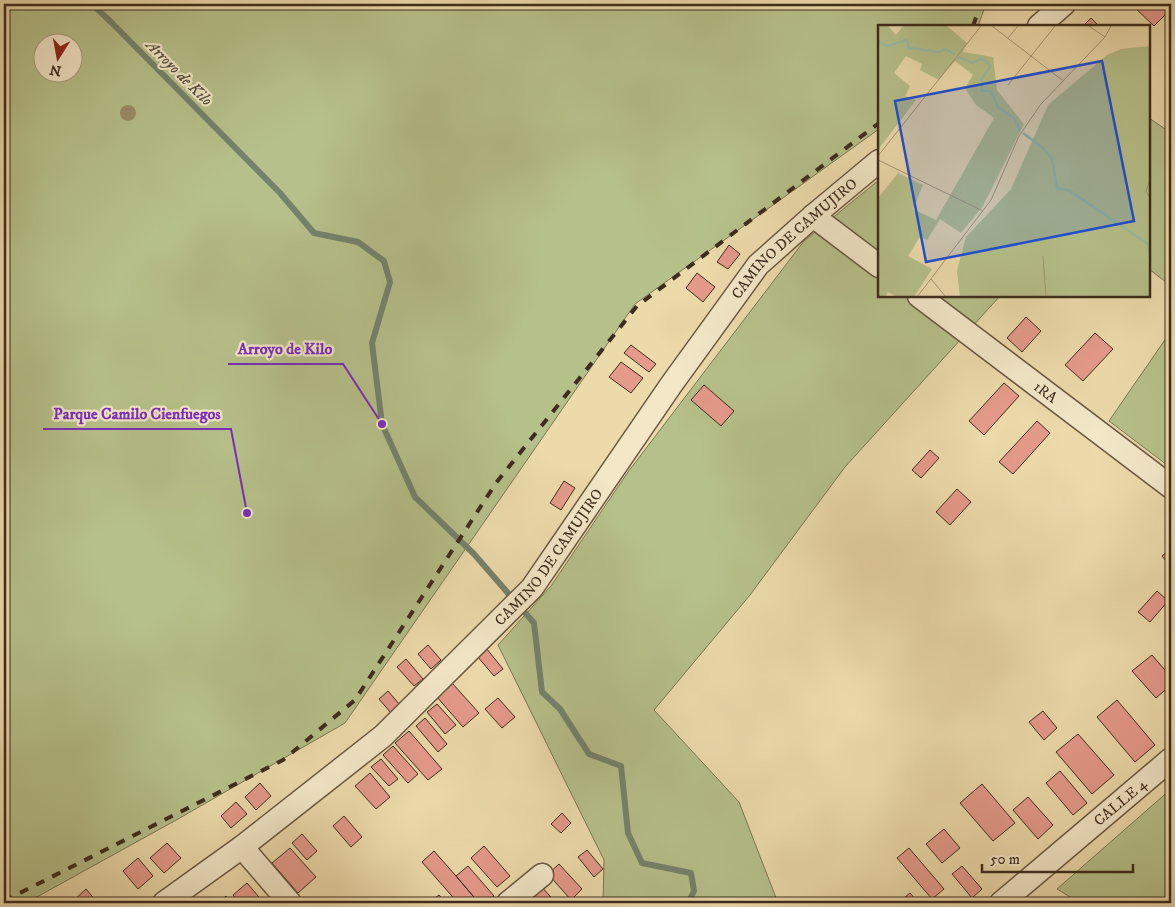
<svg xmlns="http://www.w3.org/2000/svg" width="1175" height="907" viewBox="0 0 1175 907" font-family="'IM FELL DW Pica',serif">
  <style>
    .green { fill: #b6c08a; stroke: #7a7654; fill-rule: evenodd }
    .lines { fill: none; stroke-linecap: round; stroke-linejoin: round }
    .stream { stroke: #75826e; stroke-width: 6 }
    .building { fill: #e59a8a; stroke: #3e2c1e }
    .minor-casing { stroke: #6a5841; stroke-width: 25 }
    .minor { stroke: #f3e7c8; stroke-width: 22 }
    .rail { stroke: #3e2c1e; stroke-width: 4; stroke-dasharray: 9 9; stroke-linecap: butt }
    .tree { fill: #9a8b6a }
    .labels { text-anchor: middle; stroke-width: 4.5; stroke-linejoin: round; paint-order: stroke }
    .street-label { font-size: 15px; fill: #3e2c1e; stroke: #f3e7c8 }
    .water-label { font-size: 16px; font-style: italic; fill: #555040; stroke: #f3e7c8 }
    .inset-river { fill: none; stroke: #9abba4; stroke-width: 2.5 }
    .inset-road { fill: none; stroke: #a69473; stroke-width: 1 }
    .view { fill: #1d4ed8; fill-opacity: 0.15; stroke: #1d4ed8; stroke-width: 2.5 }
    .inset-edge { fill: none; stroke: #3e2c1e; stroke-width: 2.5 }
    .leader { fill: none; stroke: #7b2cbf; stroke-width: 2 }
    .callout-dot { fill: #7b2cbf; stroke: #f3e7c8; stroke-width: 2 }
    .callout-label { font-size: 16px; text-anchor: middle; font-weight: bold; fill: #7b2cbf; stroke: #f3e7c8; stroke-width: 4.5; stroke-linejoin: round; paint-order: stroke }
  </style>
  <rect width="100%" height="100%" fill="#ecdaab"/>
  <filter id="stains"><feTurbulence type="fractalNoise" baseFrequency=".004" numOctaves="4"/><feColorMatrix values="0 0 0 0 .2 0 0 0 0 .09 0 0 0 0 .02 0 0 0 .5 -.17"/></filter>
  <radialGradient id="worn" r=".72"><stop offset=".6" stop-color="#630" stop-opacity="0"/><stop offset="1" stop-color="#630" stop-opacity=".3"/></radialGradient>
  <!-- green -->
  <path class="green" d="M4,4H986L978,26H879V129L635,304L345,723L178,819L26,903H4ZM42,42H72V72H42Z
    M1149,118L1171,133V286L1149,269Z
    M879,180V296H1000L845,467L750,595L654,710L739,802L778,903H603L604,860L498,645L551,586L628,472L804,241Z
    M1171,331V468L1109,421Z
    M1171,789V903H1080L1057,889Z"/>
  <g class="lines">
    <!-- stream -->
    <path class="stream" d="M92,4L114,25L280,193L314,233L358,242L384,261L390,282L372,343L382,424L415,497L474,554L534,623L542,692L560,709L589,754L621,766L628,833L642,863L691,873L694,891L688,903"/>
  </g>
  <!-- building -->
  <path class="building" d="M1131,4H1171V9L1154,26Z
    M1091,18L1099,26H1083Z
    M729,245L740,254L728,269L717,262Z
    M697,273L715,287L703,302L686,288Z
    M1026,317L1041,331L1022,352L1007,338Z
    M1095,333L1113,349L1083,381L1065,365Z
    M631,345L656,364L649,372L624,353Z
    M621,362L643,378L631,393L609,377Z
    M1004,383L1019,396L984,435L969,421Z
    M704,385L734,411L721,426L691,400Z
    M1037,421L1050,433L1013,474L999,462Z
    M930,450L939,458L921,478L912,470Z
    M564,481L575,488L561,510L550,503Z
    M957,489L971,502L950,525L936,512Z
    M1171,548V567L1162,556Z
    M1157,591L1168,601L1150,622L1138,612Z
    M428,645L441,660L431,669L418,654Z
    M486,648L503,669L494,676L477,656Z
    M1152,655L1171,677V685L1156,698L1132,671Z
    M406,659L423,679L414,686L397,667Z
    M452,683L479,713L463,727L437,697Z
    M388,691L400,705L391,713L379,699Z
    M498,698L515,717L502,728L485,709Z
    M1117,700L1155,745L1135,762L1097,717Z
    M437,704L456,725L445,734L427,712Z
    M1043,711L1057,728L1044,740L1029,722Z
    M425,718L447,744L438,752L416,726Z
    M409,731L442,769L428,780L395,743Z
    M1078,734L1114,775L1092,794L1056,752Z
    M393,746L418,774L408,783L383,755Z
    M381,759L398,779L389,786L371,767Z
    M1060,771L1087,803L1073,815L1046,783Z
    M370,773L390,797L376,809L355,786Z
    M260,783L271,796L256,810L245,797Z
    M982,784L1015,823L993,841L960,803Z
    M1028,797L1053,825L1038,839L1013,810Z
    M236,802L247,814L231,828L221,816Z
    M562,813L571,823L561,833L551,824Z
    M344,816L362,837L351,847L333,826Z
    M944,829L960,848L942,863L926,844Z
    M302,834L317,851L307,860L292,843Z
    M167,843L181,858L164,873L150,858Z
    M484,846L510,876L497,887L471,858Z
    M290,848L316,877L298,893L272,863Z
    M909,848L944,889L932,899L897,858Z
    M587,850L603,869L594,877L578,857Z
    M434,851L456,876L479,903H458L422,862Z
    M138,858L153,876L138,889L123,871Z
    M559,864L582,889L571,900L548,874Z
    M468,866L494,896L485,903H479L456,876Z
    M962,866L982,889L972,898L952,874Z
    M247,883L264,903H240L233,895Z
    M541,886L556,903H528L525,900Z
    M86,889L98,903H73L72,902Z
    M910,893L919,903H898Z
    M439,895L446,903H429Z
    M226,896L232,903H218Z
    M1028,897L1036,903H1022Z"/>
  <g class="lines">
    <!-- minor casing -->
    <g class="minor-casing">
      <g id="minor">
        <path d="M1039,26L1064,4"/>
        <path d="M813,216L879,266"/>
        <path id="s1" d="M919,296L1171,487"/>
        <path d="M242,847L290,903"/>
        <path id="s2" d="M164,903L242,847L383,736L532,588L671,385L758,265L813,216L879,161"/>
        <path d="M508,903L542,875"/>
        <path id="s3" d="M1001,903L1171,759"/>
      </g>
    </g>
    <!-- minor -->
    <use href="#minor" class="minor"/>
    <!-- rail -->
    <path class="rail" d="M973,26L981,4
      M4,901L283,760L355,700L496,483L637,306L879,123"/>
  </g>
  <!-- trees -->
  <circle class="tree" cx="128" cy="113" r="8"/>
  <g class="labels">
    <!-- street labels -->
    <g class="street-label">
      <text dy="5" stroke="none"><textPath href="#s2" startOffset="924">CAMINO DE CAMUJIRO</textPath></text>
      <text dy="5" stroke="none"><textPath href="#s1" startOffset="159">1RA</textPath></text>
      <text dy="5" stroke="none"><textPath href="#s2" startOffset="520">CAMINO DE CAMUJIRO</textPath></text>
      <text dy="5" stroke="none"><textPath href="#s3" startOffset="156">CALLE 4</textPath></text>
    </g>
    <!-- water labels -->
    <g class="water-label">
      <text transform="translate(180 72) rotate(45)" y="6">Arroyo de Kilo</text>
    </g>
  </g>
  <!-- overview -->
  <g transform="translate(878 25)">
    <rect width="272" height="272" fill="#ecdaab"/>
    <path d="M0,1H10L18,10L25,1H69L89,18L85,27L115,32L119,65L146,99L105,181L83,208L62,194L49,215L42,212L30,231L54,244L36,272H19L10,267L7,272H0V173L20,148L45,160L35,184L58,195L116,93L98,80L87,63L95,50L77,36L61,55L42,45L44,39L28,31L16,48L32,61L27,71L38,75L0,125ZM272,21V272H82L79,246L88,212L133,164L170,80L229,30L243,24Z" fill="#b6c08a"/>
    <path class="inset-river" d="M0,16L9,21L29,15L31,23L62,27L68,24L77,30M80,32L94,38L104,34L110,38L112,41L104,54V66H113L120,82L136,93L142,106M145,108L165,123L174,134L179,163L192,166L270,219L273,237"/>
    <path class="inset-road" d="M114,1L184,55M211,1L227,12M130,13L140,1M130,60L177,1M0,131L103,1M0,135L105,186M273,152L268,166L273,175M165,231L168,272M53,254L68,272M39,272L113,175L141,111L163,79L227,12L233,1"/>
    <path class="view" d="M224,36L256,196L48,237L17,76Z"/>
    <rect width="272" height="272" class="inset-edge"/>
  </g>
  <!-- callouts -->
  <path class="leader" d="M382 424L343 364H228M247 513L231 429H43"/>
  <g class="callout-dot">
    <circle cx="382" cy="424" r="5"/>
    <circle cx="247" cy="513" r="5"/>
  </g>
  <g class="callout-label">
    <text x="285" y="354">Arroyo de Kilo</text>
    <text x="137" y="419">Parque Camilo Cienfuegos</text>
  </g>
  <!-- margin -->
  <rect width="1175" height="907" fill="none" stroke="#ecdaab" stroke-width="20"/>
  <rect x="5" y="5" width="1165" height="897" fill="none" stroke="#3e2c1e" stroke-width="2.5"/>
  <rect x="10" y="10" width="1155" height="887" fill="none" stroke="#3e2c1e"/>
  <!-- north arrow -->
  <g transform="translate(58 58) rotate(191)"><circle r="24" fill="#f3e7c8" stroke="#ab9c84"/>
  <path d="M0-4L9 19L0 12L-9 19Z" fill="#8f2418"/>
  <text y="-8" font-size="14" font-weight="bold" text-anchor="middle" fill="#3e2c1e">N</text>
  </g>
  <!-- scale -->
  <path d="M982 864v8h151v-8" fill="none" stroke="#3e2c1e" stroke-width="2.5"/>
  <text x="990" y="864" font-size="15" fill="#3e2c1e" stroke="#f3e7c8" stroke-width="4" paint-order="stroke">50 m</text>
  <rect width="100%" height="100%" filter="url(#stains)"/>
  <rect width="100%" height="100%" fill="url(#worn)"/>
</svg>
